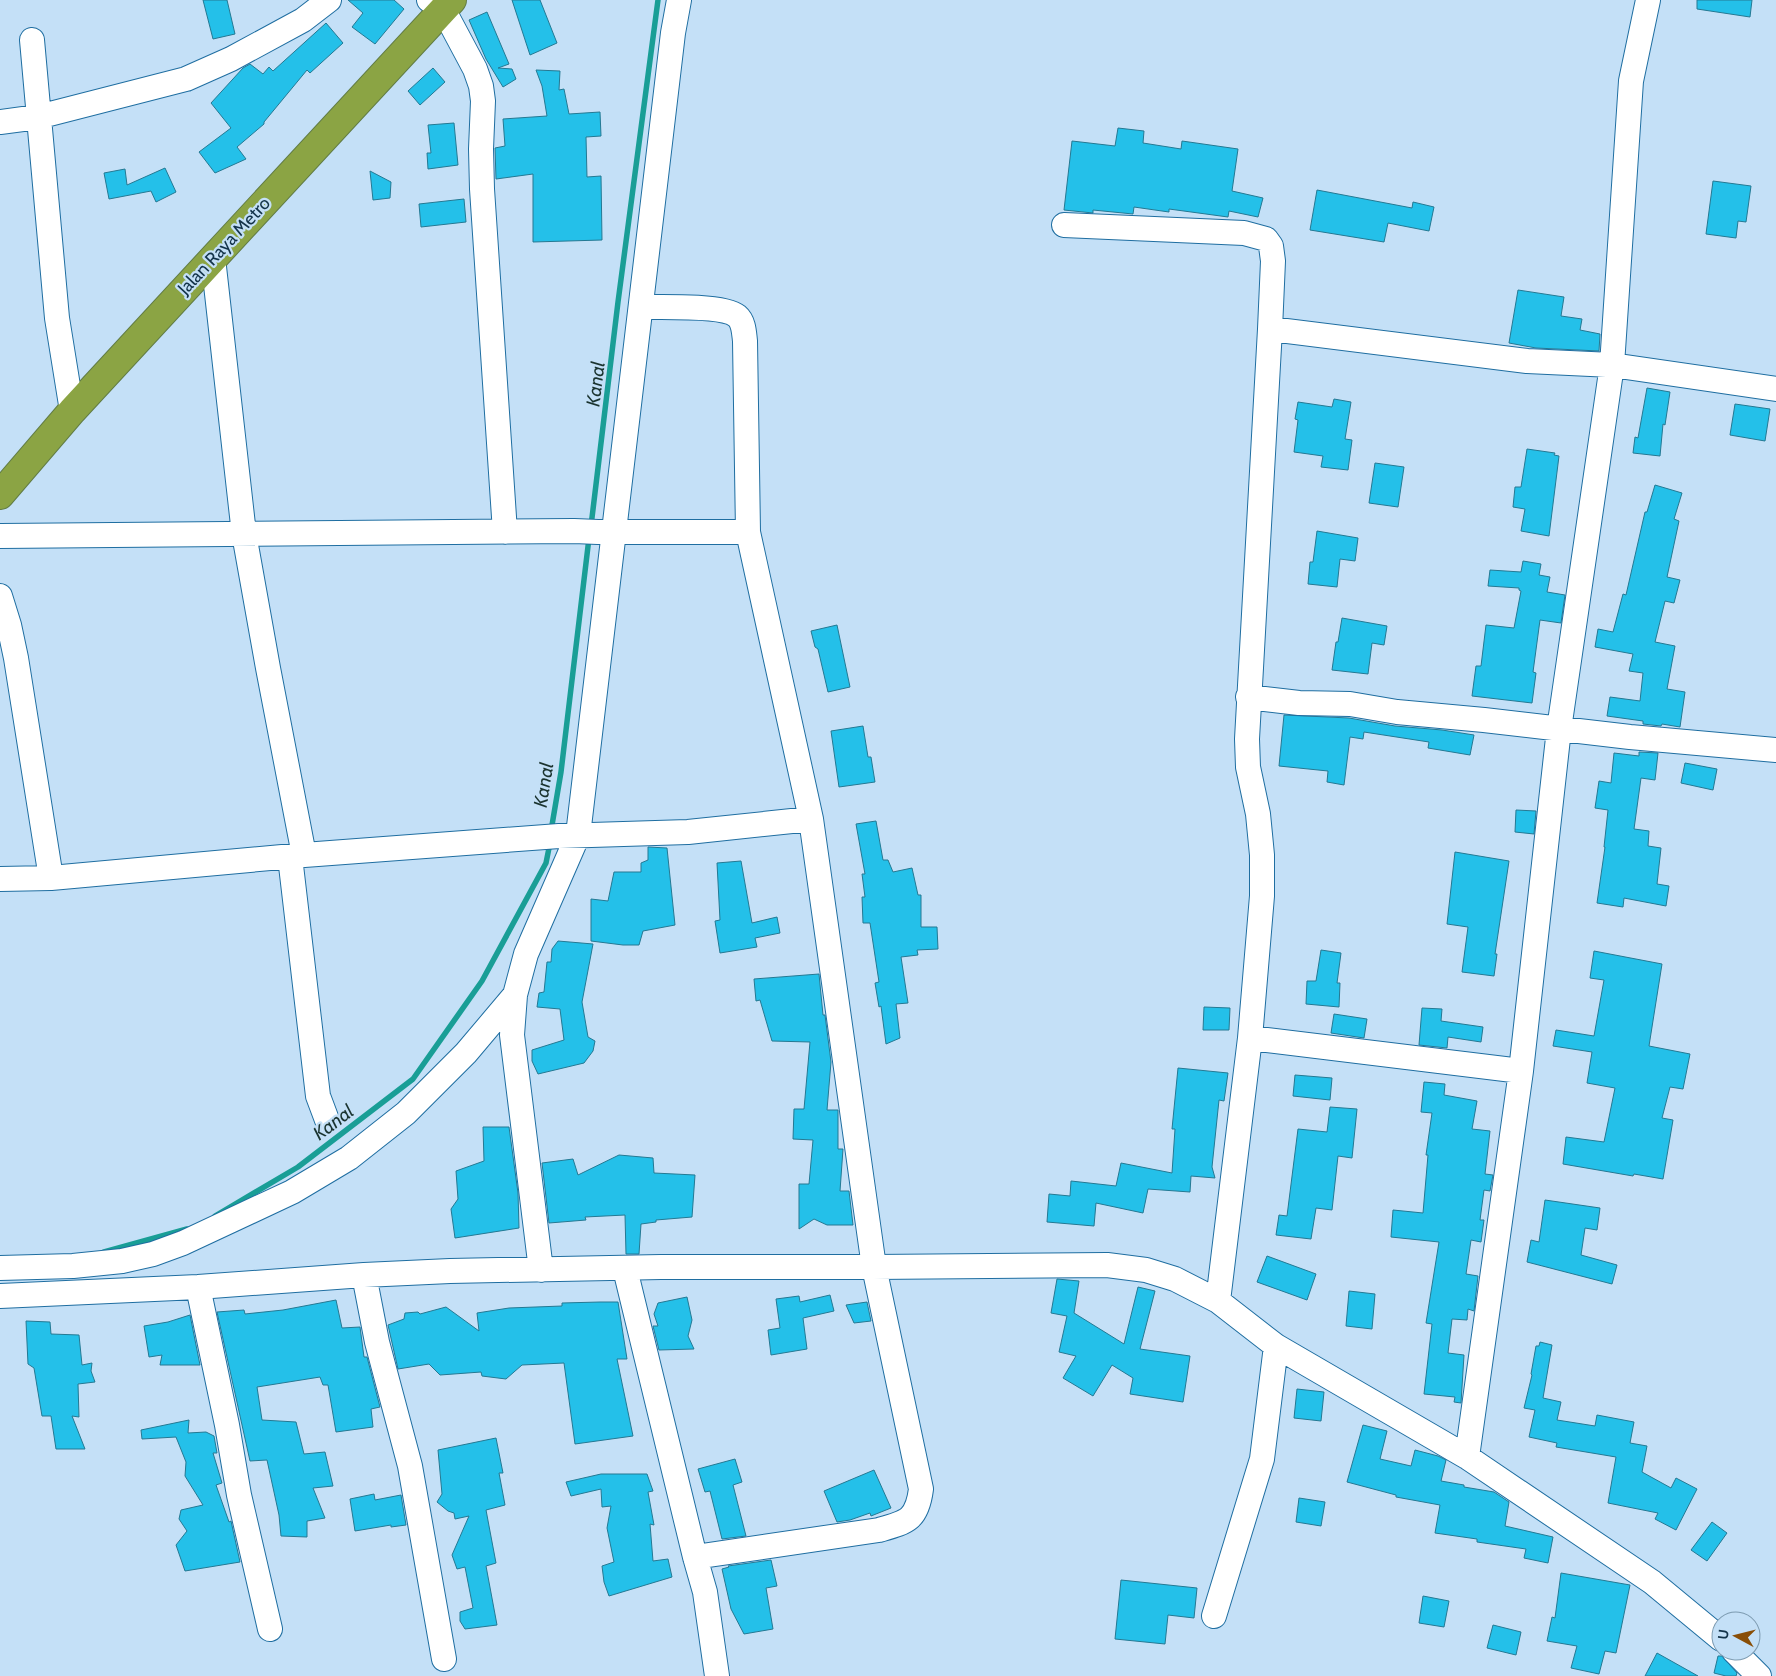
<svg xmlns="http://www.w3.org/2000/svg" width="1776" height="1676" viewBox="0 0 1776 1676" font-family="Cabin,sans-serif">
  <style>
    .lines { fill: none; stroke-linecap: round; stroke-linejoin: round }
    .stream { stroke: #199e96; stroke-width: 5.5 }
    .building { fill: #24c0e9; stroke: #247993 }
    .minor-casing { stroke: #1f6ea1; stroke-width: 26 }
    .highway-casing { stroke: #617c46; stroke-width: 30 }
    .minor { stroke: #fff; stroke-width: 24 }
    .highway { stroke: #8ba444; stroke-width: 28 }
    .labels { text-anchor: middle; stroke-width: 4.5; stroke-linejoin: round; paint-order: stroke }
    .street-label { font-size: 18px; fill: #133349; stroke: #c4e0f7 }
    .water-label { font-size: 19px; font-style: italic; fill: #1a332f; stroke: #c4e0f7 }
  </style>
  <rect width="100%" height="100%" fill="#c4e0f7"/>
  <g class="lines">
    <!-- stream -->
    <path class="stream" d="M591,526L618,302L658,0
      M551,831L561,772L589,538
      M215,1216L298,1167L413,1079L482,981L546,863L550,843
      M104,1252L187,1229"/>
  </g>
  <!-- building -->
  <path class="building" d="M203,0H227L235,34L213,39Z
    M348,0H394L404,9L375,44L352,27L363,13Z
    M512,0H540L557,43L530,55Z
    M1697,0H1752L1750,17L1697,9Z
    M487,12L509,64L498,68L512,69L516,79L503,87L486,59L469,20Z
    M326,23L343,43L310,73L307,70L264,122V124L237,147L246,159L215,173L199,152L231,128L211,103L243,68L250,64L263,74L269,67L273,71Z
    M433,68L445,82L420,105L408,91Z
    M536,70L560,71L559,90L564,89L569,114L600,112L601,136L586,137L587,177L601,176L602,240L533,242V174L496,179L495,148L505,146L503,119L547,116L542,86Z
    M454,123L458,165L428,169L427,153H431L428,125Z
    M1118,128L1144,131L1143,143L1181,149L1182,141L1238,149L1232,191L1263,198L1258,217L1229,211L1228,217L1169,209V212L1134,207L1133,214L1093,210V213L1064,210L1072,141L1115,146Z
    M165,168L176,192L156,202L151,191L109,199L104,173L125,169L127,185Z
    M370,171L391,182L390,198L373,200Z
    M1713,181L1751,186L1746,222L1738,221L1736,238L1706,234Z
    M1317,190L1412,208L1413,202L1434,207L1429,231L1388,223L1384,242L1310,230Z
    M464,199L466,222L421,227L419,204Z
    M1518,290L1564,297L1561,316L1582,319L1580,330L1600,334L1599,351L1536,348L1509,343Z
    M1647,388L1670,392L1665,425L1663,424L1660,456L1633,453L1635,437L1638,438Z
    M1334,399L1351,402L1345,439L1352,440L1348,470L1321,467L1323,456L1294,452L1298,420L1295,419L1298,402L1332,407Z
    M1735,404L1770,409L1765,441L1730,435Z
    M1527,449L1555,453L1554,455L1559,456L1549,536L1521,531L1525,509L1513,507L1515,487H1521Z
    M1375,463L1404,467L1398,507L1369,503Z
    M1655,485L1682,493L1674,519L1679,521L1667,577L1680,580L1674,603L1665,601L1655,642L1675,646L1667,689L1685,692L1680,727L1662,724L1661,726L1643,724V721L1607,716L1610,697L1640,701L1643,673L1629,671L1633,654L1595,647L1598,629L1613,632L1623,594L1626,595L1645,512H1647Z
    M1317,531L1358,538L1355,561L1340,559L1337,587L1308,584L1310,562H1313Z
    M1523,561L1541,564L1539,575L1550,577L1547,592L1565,595L1561,623L1540,620L1533,672L1536,673L1532,703L1472,696L1476,666H1481L1486,625L1514,628L1521,591L1519,590V588L1488,586L1490,570L1521,572Z
    M1342,618L1387,626L1384,645L1372,643L1368,674L1332,670L1336,642H1338Z
    M837,625L850,687L828,692L818,649L815,647L811,631Z
    M1284,715L1349,718L1395,726L1442,730L1474,735L1470,755L1428,748L1429,742L1364,732L1363,739L1350,737L1344,785L1327,782L1328,771L1279,766Z
    M863,726L868,757H871L875,782L839,787L831,731Z
    M1639,752L1658,753L1655,780L1641,778L1634,829L1649,831L1648,846L1661,848L1657,884L1669,886L1666,906L1624,898L1623,907L1597,903L1605,847H1604L1608,810L1595,808L1599,781L1611,783L1614,753L1639,756Z
    M1685,763L1717,769L1713,790L1681,783Z
    M1516,810L1536,811L1534,834L1515,832Z
    M876,821L883,860H888L893,872L912,868L918,895H921V927H937L938,949L917,950L918,955L901,957L908,1003L896,1004L900,1038L886,1044L881,1006L879,1007L875,983L879,982L870,923H863L862,897H865L862,874H865L856,824Z
    M648,847L667,848L675,925L643,931L639,945H623L591,941V899L608,901L614,872H641V863L648,860Z
    M1455,852L1509,861L1495,954H1497L1494,976L1462,972L1468,927L1447,924Z
    M741,861L752,923L777,917L780,933L755,938L757,947L720,953L715,921L720,920L717,863Z
    M558,941L593,944L582,1002L588,1037L595,1041L593,1051L584,1063L538,1074L532,1061V1050L564,1040L560,1009L537,1007L539,993L544,992L547,962H551L552,949Z
    M1321,950L1341,953L1337,983H1340L1339,1007L1306,1004L1307,981H1316Z
    M1594,951L1662,964L1649,1046L1690,1054L1683,1089L1670,1087L1662,1118L1673,1120L1663,1179L1634,1174L1633,1176L1563,1164L1566,1137L1604,1142L1615,1088L1587,1083L1592,1052L1553,1046L1556,1030L1594,1036L1604,980L1590,978Z
    M819,974L823,1015H825L831,1062L827,1110H838V1149H843L840,1191H849L853,1225H827L814,1219L799,1229V1184H809L813,1140L793,1139L794,1109H804L810,1042L772,1041L760,1000L756,1001L754,979Z
    M1204,1007L1230,1008L1229,1030H1203Z
    M1422,1008L1442,1009L1441,1021L1483,1027L1481,1042L1448,1037L1447,1048L1419,1045Z
    M1334,1014L1367,1019L1364,1038L1331,1033Z
    M1178,1068L1228,1073L1224,1101L1219,1100L1212,1167L1215,1178L1191,1176L1190,1192L1148,1189L1143,1213L1096,1203L1094,1226L1047,1222L1049,1194L1070,1196L1071,1181L1116,1186L1121,1163L1172,1173L1175,1129H1172Z
    M1295,1075L1332,1078L1330,1100L1293,1096Z
    M1424,1082L1445,1084L1444,1095L1477,1101L1472,1129L1490,1131L1485,1174L1493,1175L1490,1191L1484,1190L1480,1220H1484L1481,1242L1471,1240L1466,1274L1478,1276L1474,1311L1468,1309L1467,1320L1452,1319L1448,1353L1464,1355L1461,1403L1454,1402L1455,1397L1424,1394L1432,1324L1426,1323L1439,1242L1391,1237L1393,1210L1423,1213L1428,1155H1426L1432,1113L1421,1112Z
    M1330,1107L1357,1109L1352,1158L1338,1156L1332,1210L1316,1208L1311,1239L1276,1235L1279,1215L1287,1216L1298,1129L1327,1132Z
    M483,1127H509L518,1193L519,1228L455,1238L451,1209L458,1199L456,1171L484,1161Z
    M619,1155L653,1158L654,1173L695,1175L692,1217L656,1220V1222L641,1224L639,1254H626L625,1215L585,1217L586,1220L549,1223L542,1163L573,1159L578,1175Z
    M1545,1200L1600,1208L1597,1230L1585,1228L1581,1255L1617,1265L1612,1284L1527,1262L1531,1240L1539,1242Z
    M1267,1256L1316,1274L1307,1300L1257,1282Z
    M1057,1279L1079,1281L1074,1313L1124,1344L1138,1287L1155,1291L1140,1349L1190,1356L1183,1402L1130,1394L1133,1378L1112,1365L1093,1396L1063,1378L1076,1356L1059,1352L1067,1316L1051,1313Z
    M1349,1291L1375,1294L1372,1329L1346,1326Z
    M830,1295L834,1311L803,1318L807,1349L771,1355L768,1330L780,1328L776,1299L799,1296L800,1302Z
    M687,1297L692,1320L688,1336L694,1349L659,1350L653,1326H658L654,1314L658,1303Z
    M336,1300L342,1328L360,1327L364,1357H367L380,1407L371,1409L373,1427L336,1432L328,1385H323L320,1377L257,1387L262,1420L296,1422L304,1454L325,1452L333,1486L313,1488L325,1518L307,1521V1537L281,1536L279,1515L267,1460L250,1461L217,1312L244,1310L245,1314L283,1310Z
    M600,1302H618L627,1359H617L633,1436L575,1444L564,1363L522,1365L506,1379L482,1376L481,1372L440,1375L429,1364L398,1369L388,1325L404,1319L405,1313L418,1312L420,1314L446,1307L479,1331L477,1313L509,1308L562,1306V1303Z
    M867,1302L871,1321L854,1323L846,1305Z
    M190,1315L200,1365H160L162,1355L149,1357L144,1326L168,1322Z
    M26,1321L50,1322L51,1334L79,1335L82,1365L92,1363L91,1371L95,1382L78,1384L79,1417L72,1416L85,1449H56L51,1416H42L34,1368L28,1364Z
    M1540,1342L1552,1345L1543,1398L1561,1402L1557,1420L1595,1426L1597,1415L1634,1422L1630,1443L1647,1446L1642,1472L1671,1488L1676,1478L1697,1489L1676,1530L1655,1519L1658,1513L1608,1503L1616,1457L1556,1447L1557,1443L1529,1437L1535,1410L1524,1408L1532,1375L1531,1374L1536,1346H1539Z
    M1297,1389L1324,1392L1321,1421L1294,1418Z
    M189,1420L188,1433L206,1432L214,1436L217,1453H213L222,1483L216,1485L229,1522L231,1521L240,1562L185,1571L176,1545L187,1531L179,1519L181,1510L203,1505L185,1476L186,1462L176,1437L142,1439L141,1430Z
    M1363,1425L1387,1431L1380,1459L1411,1466L1415,1450L1438,1456L1446,1460L1441,1481L1464,1485V1487L1494,1492L1509,1502L1505,1526L1553,1537L1548,1563L1524,1558L1526,1549L1477,1542V1539L1435,1533L1440,1505L1396,1497V1495L1347,1482Z
    M496,1438L503,1473H499L505,1505L486,1510L496,1563L486,1566L497,1625L465,1629L460,1621V1612L473,1608L465,1567L457,1569L452,1555L469,1516L455,1519L454,1513L448,1511L437,1502L442,1494L438,1450Z
    M735,1459L742,1482L733,1485L746,1536L722,1539L710,1491L705,1492L698,1469Z
    M874,1470L891,1508L871,1516L870,1513L850,1520L837,1522L824,1491Z
    M601,1474H647L653,1491L648,1492L654,1525L650,1524L653,1561L668,1559L672,1577L609,1596L604,1582L602,1566L614,1562L607,1528L611,1506L602,1507L601,1489L571,1496L566,1482Z
    M374,1494L375,1500L401,1495L406,1525L391,1527V1525L355,1531L350,1499Z
    M1299,1498L1325,1502L1321,1526L1296,1522Z
    M1712,1522L1727,1533L1707,1561L1691,1550Z
    M771,1560L777,1586L766,1588L773,1629L744,1634L731,1609L722,1569L729,1567L728,1566Z
    M1561,1573L1630,1585L1616,1653L1605,1651L1599,1674L1571,1668L1577,1646L1547,1641L1552,1617L1555,1618Z
    M1121,1580L1197,1588L1194,1618L1168,1615L1165,1644L1115,1639Z
    M1423,1596L1449,1601L1444,1627L1419,1623Z
    M1493,1625L1521,1632L1516,1655L1487,1648Z
    M1657,1653L1698,1676H1645Z
    M1718,1656H1722L1737,1673L1736,1676H1726L1714,1673Z"/>
  <g class="lines">
    <!-- minor casing -->
    <g class="minor-casing">
      <path id="minor" d="M429,0L443,9L475,69L481,86L483,101L481,149L482,189L505,532
        M32,40L57,318L72,411
        M0,122L38,117L186,79L231,59L303,20L329,0
        M1064,225L1244,233L1266,239L1271,246L1273,261L1270,329L1247,739L1248,767L1258,814L1262,855V896L1250,1038L1218,1301
        M213,258L244,534L268,668L304,855
        M641,307C660,307 724,305 737,316C744,322 744,333 745,341L748,532L811,819L874,1267L921,1489C917,1520 907,1522 879,1530L695,1557
        M1270,329L1527,361L1612,365L1776,389
        M0,536L574,531L598,532H748
        M0,596L9,625L16,658L51,878
        M1248,697L1299,703L1350,704L1397,712L1484,720L1630,737L1776,750
        M290,857L318,1096L327,1120
        M0,879L51,878L304,855L559,836L688,832L811,819
        M1250,1038L1521,1071
        M0,1268L73,1266L122,1261L153,1254L183,1243L292,1192L349,1158L406,1113L466,1053L515,995
        M625,1269L695,1557L705,1592L717,1676
        M541,1270L512,1035L515,995L526,954L578,835L673,33L679,0
        M364,1275L377,1342L410,1466L444,1659
        M198,1287L227,1425L239,1495L270,1629
        M0,1296L198,1287L364,1275L450,1271L661,1267H874L1107,1265L1146,1270L1175,1279L1218,1301L1276,1346L1467,1457L1652,1582L1721,1639
        M1467,1457L1521,1071L1559,729L1612,365L1631,81L1648,0
        M1214,1616L1262,1459L1276,1346
        M1734,1651L1759,1676"/>
    </g>
    <!-- highway casing -->
    <g class="highway-casing">
      <path id="highway" d="M0,495L72,411L452,0"/>
    </g>
    <!-- minor -->
    <use href="#minor" class="minor"/>
    <!-- highway -->
    <use href="#highway" class="highway"/>
  </g>
  <g class="labels">
    <!-- street labels -->
    <g class="street-label">
      <text transform="translate(224 246) rotate(-47)" y="6">Jalan Raya Metro</text>
    </g>
    <!-- water labels -->
    <g class="water-label">
      <text transform="translate(595 384) rotate(-83)" y="7">Kanal</text>
      <text transform="translate(543 785) rotate(-81)" y="7">Kanal</text>
      <text transform="translate(333 1122) rotate(-37)" y="7">Kanal</text>
    </g>
  </g>
  <!-- north arrow -->
  <g transform="translate(1736 1636) rotate(277)"><circle r="24" fill="#c4e0f7" stroke="#7d9bb1"/>
  <path d="M0-4L9 19L0 12L-9 19Z" fill="#894e07"/>
  <text y="-8" font-size="14" font-weight="bold" text-anchor="middle" fill="#133349">U</text>
  </g>
</svg>
